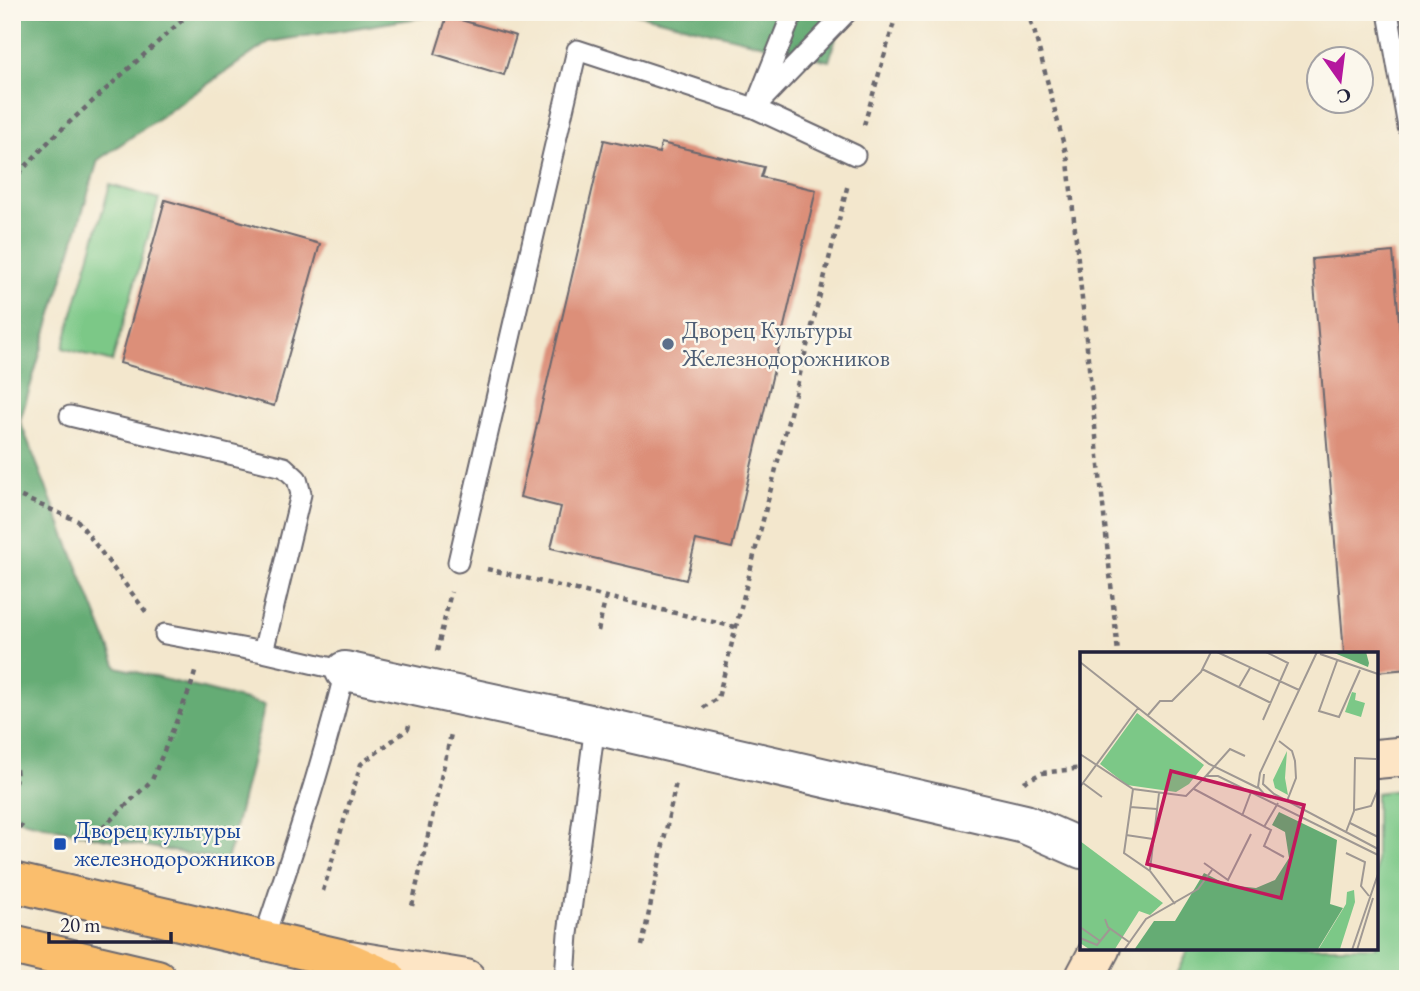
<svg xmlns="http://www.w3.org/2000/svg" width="1420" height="991" viewBox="0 0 1420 991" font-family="'EB Garamond',serif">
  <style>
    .green { fill: #7cc887; stroke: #4f7561; stroke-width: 2 }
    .forest { fill: #65ac74; stroke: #446758; stroke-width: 2 }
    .building { fill: #dc8f79 }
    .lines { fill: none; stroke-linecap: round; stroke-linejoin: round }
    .lane-casing { stroke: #6b676e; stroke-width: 23 }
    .street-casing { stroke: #6b676e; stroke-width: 42 }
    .secondary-casing { stroke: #6b676e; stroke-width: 42 }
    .primary-casing { stroke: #6b676e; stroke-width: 42 }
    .path { stroke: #6b676e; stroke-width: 4.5; stroke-dasharray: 5 5; stroke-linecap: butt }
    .lane { stroke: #fff; stroke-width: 19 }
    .street { stroke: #fff; stroke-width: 38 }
    .secondary { stroke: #fde5c5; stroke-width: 38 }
    .primary { stroke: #fabe6d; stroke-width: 38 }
    .service-dot { fill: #5c6f8a; stroke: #fbf7ec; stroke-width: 2.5 }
    .transit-dot { fill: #1a4fb4; stroke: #fbf7ec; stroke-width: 2.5 }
    .labels { text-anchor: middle; stroke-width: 5; stroke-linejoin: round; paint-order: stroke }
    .service-label { font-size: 24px; fill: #4e5e75; stroke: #fbf7ec; text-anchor: start }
    .transit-label { font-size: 24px; fill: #164399; stroke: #fbf7ec; text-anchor: start }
    .inset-road { fill: none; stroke: #9f9893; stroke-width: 2 }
    .view { fill: #c2185b; fill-opacity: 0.15; stroke: #c2185b; stroke-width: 3.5 }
    .inset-edge { fill: none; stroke: #22223b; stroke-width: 3.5 }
  </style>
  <rect width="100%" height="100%" fill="#fbf7ec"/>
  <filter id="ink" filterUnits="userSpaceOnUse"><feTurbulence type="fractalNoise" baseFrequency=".0143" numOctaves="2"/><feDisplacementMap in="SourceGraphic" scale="14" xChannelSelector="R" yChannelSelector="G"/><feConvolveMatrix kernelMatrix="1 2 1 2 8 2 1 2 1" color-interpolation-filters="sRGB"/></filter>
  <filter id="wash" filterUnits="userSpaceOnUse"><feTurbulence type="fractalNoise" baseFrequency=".00686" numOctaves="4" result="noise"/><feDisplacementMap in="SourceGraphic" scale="28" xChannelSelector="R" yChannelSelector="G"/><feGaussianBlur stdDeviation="1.57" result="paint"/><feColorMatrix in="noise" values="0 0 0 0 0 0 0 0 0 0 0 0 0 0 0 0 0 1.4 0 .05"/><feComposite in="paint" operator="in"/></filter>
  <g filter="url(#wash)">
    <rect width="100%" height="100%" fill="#f3e7cd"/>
    <!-- green -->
    <path class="green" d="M110,185L159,199L112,362L63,348Z
      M1408,789V979H1174L1189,947H1376V793Z"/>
    <!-- forest -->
    <path class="forest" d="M12,12H455L269,42L98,160L20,421L117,667L265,705L227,861L106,839L12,818Z
      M630,12H844L829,61Z"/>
    <g id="blocks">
      <!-- building -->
      <path class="building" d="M447,16L516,36L504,75L435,54Z
        M604,140L659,153L661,143L764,167L761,177L816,190L732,548L696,540L686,580L551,548L561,507L520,497Z
        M165,200L320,244L274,406L120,363Z
        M1393,252L1408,425V669L1376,672V653H1344L1312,259Z"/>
    </g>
  </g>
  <g filter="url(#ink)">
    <use href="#blocks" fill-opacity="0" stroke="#6b676e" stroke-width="2"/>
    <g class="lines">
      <!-- lane casing -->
      <g class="lane-casing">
        <path id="lane" d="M1388,12L1408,127
          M759,97L793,12
          M754,108L847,12
          M70,416L284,467L297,479L301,494L263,652L345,671C323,762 293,852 263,941
          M458,562L577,50L754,108L855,155
          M165,634L263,652
          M565,979L568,934L595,725"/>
      </g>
      <!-- street casing -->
      <g class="street-casing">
        <path id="street" d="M345,671L595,725L1025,824L1082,849"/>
      </g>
      <!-- secondary casing -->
      <g class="secondary-casing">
        <path id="secondary" d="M1376,759L1408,756
          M350,960L466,979
          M1084,979L1101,947"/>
      </g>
      <!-- primary casing -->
      <g class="primary-casing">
        <path id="primary" d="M12,882L339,958L387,979
          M12,945L157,979"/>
      </g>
      <!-- path -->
      <path class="path" d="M521,12L583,19L581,12
        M1027,12L1034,30L1068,161L1118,653
        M864,125L897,12
        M12,181L51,139L191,12
        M12,493L78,521L146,612
        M487,569L735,627
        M598,631L606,597
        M437,651L451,592
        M703,708L718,698L848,184
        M12,760C18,770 18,777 12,788
        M1024,782L1042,773L1082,768
        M12,817L25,830
        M88,842L152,780L191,686L196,669
        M323,891L361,764L408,729L409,725
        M412,906L451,734
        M642,946L676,782"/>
      <!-- lane -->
      <use href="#lane" class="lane"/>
      <!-- street -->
      <use href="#street" class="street"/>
      <!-- secondary -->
      <use href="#secondary" class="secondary"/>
      <!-- primary -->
      <use href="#primary" class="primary"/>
    </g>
  </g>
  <!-- markers -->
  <circle class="service-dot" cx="668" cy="344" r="7"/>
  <rect class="transit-dot" x="53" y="837" width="14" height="14" rx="3.5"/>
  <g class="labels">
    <!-- service labels -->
    <g class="service-label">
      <text x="682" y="338">Дворец Культуры<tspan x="682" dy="28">Железнодорожников</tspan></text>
    </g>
    <!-- transit labels -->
    <g class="transit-label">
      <text x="74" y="838">Дворец культуры<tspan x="74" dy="28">железнодорожников</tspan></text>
    </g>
  </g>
  <!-- overview -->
  <g transform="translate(1080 652)">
    <rect width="298" height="298" fill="#f3e7cd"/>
    <path d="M272,40L276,41L275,48L285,51L281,65L265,60ZM57,61L124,113L109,132L96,140L47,133L20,112ZM207,99L205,126L208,143L195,136L193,128ZM0,189L83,251L70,263L59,259L35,297H9L0,291ZM274,238L275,250L260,297L238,298L266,252L267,240Z" fill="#7cc887"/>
    <path d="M252,0H286L289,11L288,15ZM199,160L257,188L250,252L263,256L238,297L54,298L74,269H95L124,221L148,233L176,236L195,228L209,206L205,180L192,173Z" fill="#65ac74"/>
    <path class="inset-road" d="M137,0L219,38M240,2L298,22M257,9L239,59L259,65L280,18M0,10L129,112L178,136M122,17L191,51M159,35L170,16M68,63L80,49H92L121,20L131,0M183,68L208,11L186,0M199,89L212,99L215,109L216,126L207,149M0,102L53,137L106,144L126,124H138L298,203M184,122L183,132L194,142L298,197M126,124L150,97L165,104M3,131L22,145M0,135L58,56M53,137L44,201L70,219L95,252M114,137L191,178L184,194L204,205M185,143L178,135L180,121L237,0M50,155L77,157M275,158L291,154L298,137M162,164L171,140M270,171L298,185M184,175L198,151M266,180L274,159L275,106L296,107M46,183L73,187M266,201L285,210L281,234L289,244M124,211L148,228L171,182M70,218L79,141M25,267L28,275L49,290M0,275L20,289M0,286L17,293L30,277M44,298L66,267L118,237L132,218M272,298L298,222M277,298L293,246"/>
    <path class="view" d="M91,119L224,153L201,246L67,212Z"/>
    <rect width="298" height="298" class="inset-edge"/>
  </g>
  <!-- margin -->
  <rect width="1420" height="991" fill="none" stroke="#fbf7ec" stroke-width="42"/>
  <!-- north arrow -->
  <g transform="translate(1340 80) rotate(166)"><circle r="33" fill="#fbf7ec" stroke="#a4a2a5" stroke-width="2"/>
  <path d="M0-5L12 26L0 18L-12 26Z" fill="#b5179e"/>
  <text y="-10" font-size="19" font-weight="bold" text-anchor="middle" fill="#22223b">С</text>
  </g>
  <!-- scale -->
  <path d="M49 932v10h122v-10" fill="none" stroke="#22223b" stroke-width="3.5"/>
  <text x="60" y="932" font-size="21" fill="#22223b" stroke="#fbf7ec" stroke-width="5" paint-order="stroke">20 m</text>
</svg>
